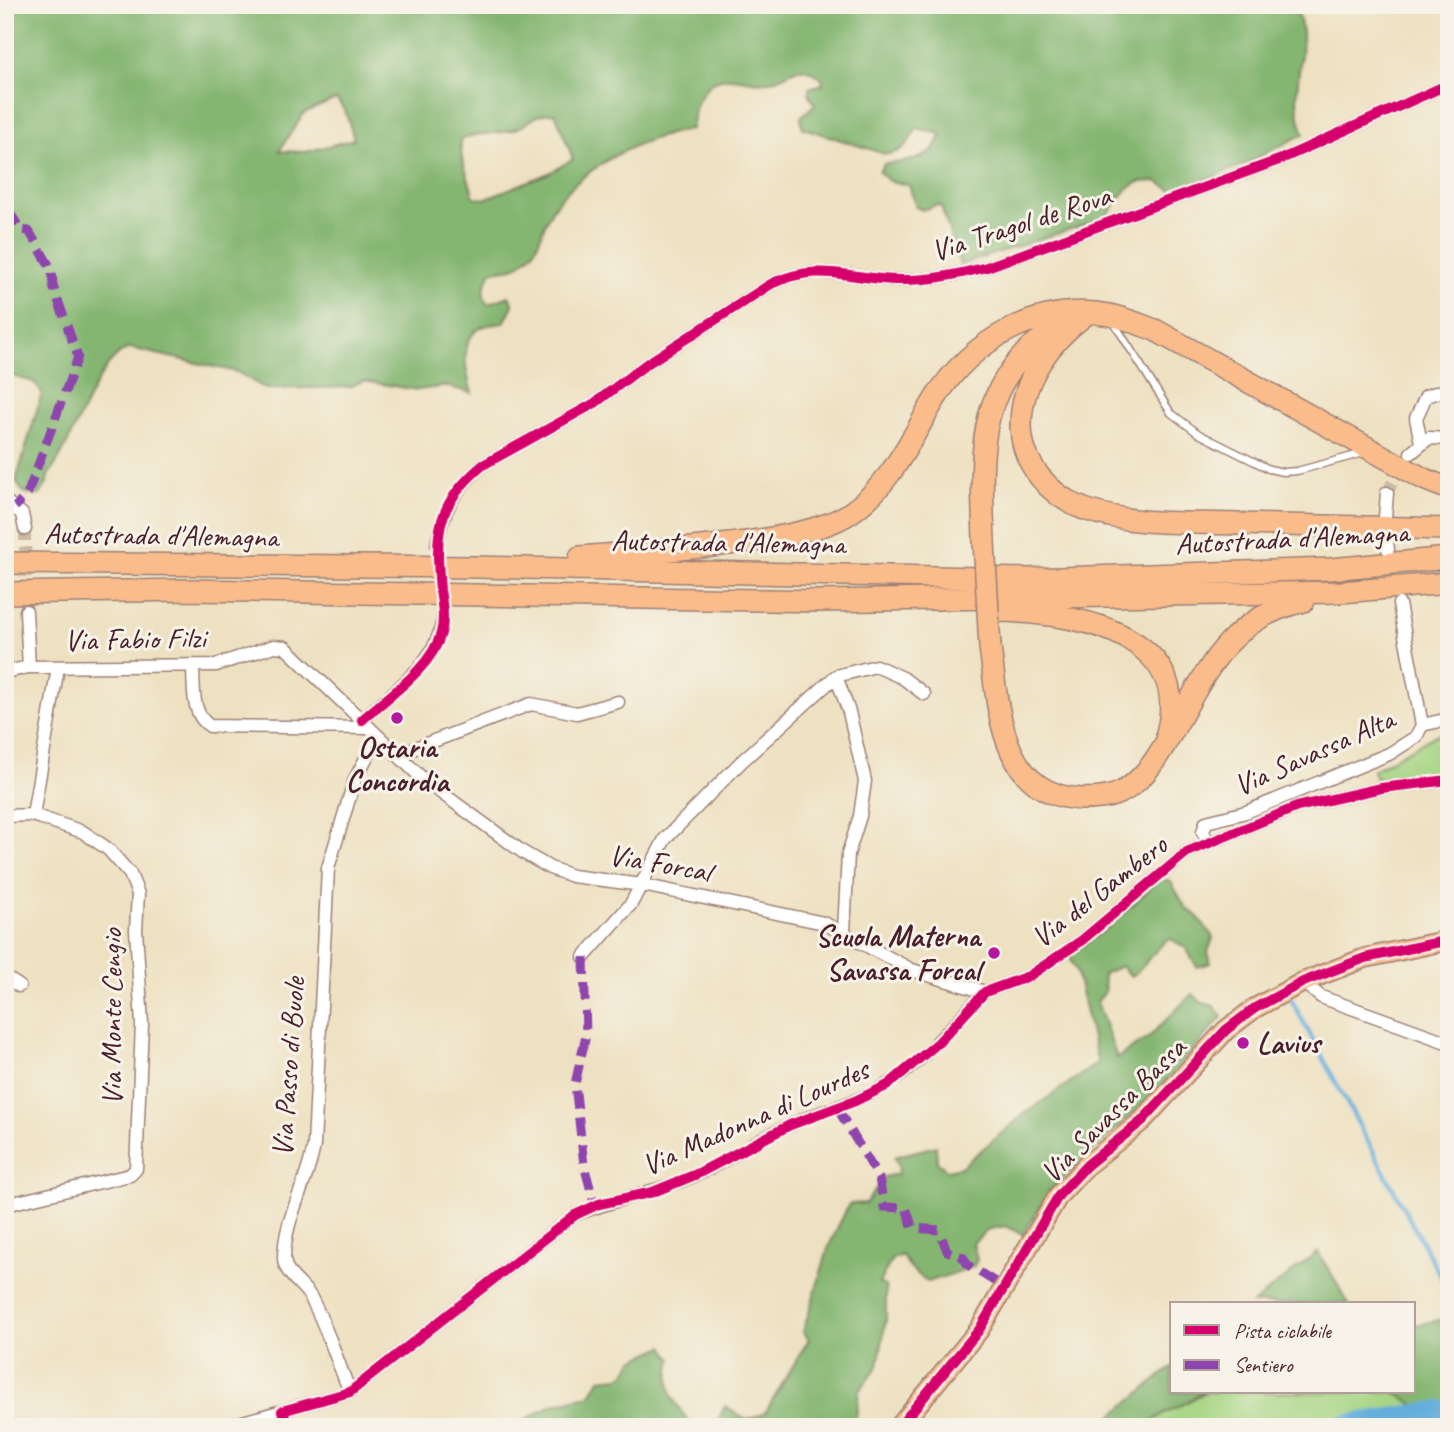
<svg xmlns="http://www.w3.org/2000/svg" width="1454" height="1432" viewBox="0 0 1454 1432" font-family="Caveat,sans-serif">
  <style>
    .green { fill: #a6d583; stroke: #787a57; stroke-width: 2 }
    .forest { fill: #84b671; stroke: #676a4e; stroke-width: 2; fill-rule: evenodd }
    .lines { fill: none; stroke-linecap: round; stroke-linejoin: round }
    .stream { stroke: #64aedc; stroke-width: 4.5 }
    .river { stroke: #64aedc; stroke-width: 24 }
    .street-tunnel { stroke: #cdbaa3; stroke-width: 12; stroke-dasharray: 12 6; stroke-linecap: butt }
    .lane-casing { stroke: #9c8076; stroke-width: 9 }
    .street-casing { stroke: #9c8076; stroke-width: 15 }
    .primary-casing { stroke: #9c8076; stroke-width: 22 }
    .highway-casing { stroke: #9c8076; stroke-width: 24 }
    .lane { stroke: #fff; stroke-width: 6 }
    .street { stroke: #fff; stroke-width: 12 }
    .primary { stroke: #fabc8b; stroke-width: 19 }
    .highway { stroke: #fabc8b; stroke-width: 21 }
    .highway-bridge-casing { stroke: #9c8076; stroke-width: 24; stroke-linecap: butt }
    .highway-bridge { stroke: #fabc8b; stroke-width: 21 }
    .quiet { stroke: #8e44ad; stroke-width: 9; stroke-dasharray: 18 9; stroke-linecap: butt }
    .cycleway-casing { stroke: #f7f3e8; stroke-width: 15 }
    .cycleway { stroke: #d6006c; stroke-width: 10 }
    .poi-dot { fill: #b5179e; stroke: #f7f3e8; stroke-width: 2.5 }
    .labels { text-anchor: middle; stroke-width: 6; stroke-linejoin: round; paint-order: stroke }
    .street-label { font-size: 30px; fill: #4a1f2b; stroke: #f7f3e8 }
    .poi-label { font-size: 30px; font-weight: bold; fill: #4a1f2b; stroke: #f7f3e8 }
  </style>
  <rect width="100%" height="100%" fill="#f7f3e8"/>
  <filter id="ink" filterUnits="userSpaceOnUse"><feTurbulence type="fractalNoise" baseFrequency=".0143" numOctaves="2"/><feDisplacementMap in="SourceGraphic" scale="14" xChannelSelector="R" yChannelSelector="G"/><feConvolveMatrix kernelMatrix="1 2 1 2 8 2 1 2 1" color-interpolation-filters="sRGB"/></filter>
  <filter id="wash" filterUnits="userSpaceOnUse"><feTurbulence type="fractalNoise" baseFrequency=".00686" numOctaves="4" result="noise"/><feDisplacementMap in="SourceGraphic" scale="28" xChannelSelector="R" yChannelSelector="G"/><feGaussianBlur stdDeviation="1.57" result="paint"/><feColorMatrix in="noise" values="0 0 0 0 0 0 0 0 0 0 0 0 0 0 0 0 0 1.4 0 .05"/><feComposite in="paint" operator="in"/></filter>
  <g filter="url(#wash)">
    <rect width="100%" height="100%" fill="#eee1c1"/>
    <!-- green -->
    <path class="green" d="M1449,728V771L1376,779L1373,770Z
      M1205,1392H1394L1416,1405L1295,1427H1140Z
      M1449,1417V1427H1385Z"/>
    <!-- forest -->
    <path class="forest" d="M5,5H1294C1316,45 1284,84 1304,134L1245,164L1175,192L1156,181L1139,182L1128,188L1105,218L960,265L941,206L937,205L922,210L916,207L909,185L889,181L879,172L884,164C905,162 936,160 941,134L917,128C909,141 904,154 885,154L803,128L801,117L815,104L809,95V88L823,84L822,79C797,57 794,76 769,81C755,84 743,78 730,78C702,77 694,107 691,129C641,138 589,163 556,204C536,230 546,253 512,268C506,270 498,269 491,272C486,282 479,295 488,304L509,296L513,305L504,323C498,324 489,324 482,327C458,338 466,374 472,393L447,386L418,390L363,381L349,387L266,389L237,372L130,348C94,360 75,443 48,475L47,483L40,495C27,496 22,493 16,481L42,393L34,382L5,374ZM336,99L345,110L354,139L306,152L279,151L304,113ZM555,113L573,159L549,173L484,199L474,197L462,159L460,140C479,130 500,137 520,127C535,119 536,113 555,113Z
      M1161,878L1171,882L1186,908L1196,915L1212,935L1213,938L1208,952L1211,963L1197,967L1186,948L1171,939L1166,940L1134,975L1131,976L1121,966L1103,974L1105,992L1097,1002L1117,1058L1149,1037L1192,994L1204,1003L1214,1006L1222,1017L1160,1088L1050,1191L1023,1235L1006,1226L989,1229L973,1243L977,1260L973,1267L928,1282L910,1268L902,1255L892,1259L879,1283L886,1287V1320L878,1366L859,1391L855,1427H715L725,1406L747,1420L765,1413L809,1339L803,1332L829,1246L849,1204L866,1203L884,1177L898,1174L899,1166L894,1157L936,1146L937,1162L947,1170L961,1167L1027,1112L1098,1063L1076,970L1068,956L1110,926Z
      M1318,1252L1349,1304H1252Z
      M1449,1318V1402L1416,1405L1394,1392H1414V1325Z
      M664,1346L672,1359C664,1392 673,1402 694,1427L514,1426L552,1405L591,1395L600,1379L620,1377L626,1373L633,1360Z
      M1172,1367V1392H1205L1140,1427H1098Z"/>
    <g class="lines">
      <!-- stream -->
      <path class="stream" d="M1291,999L1449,1292"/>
      <!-- river -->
      <path class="river" d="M1343,1427L1449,1411"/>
    </g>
  </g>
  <g filter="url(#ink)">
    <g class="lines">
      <!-- street-tunnel -->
      <path class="street-tunnel" d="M1387,493L1403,463
        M25,529L26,611
        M437,545L443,615"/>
      <!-- lane casing -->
      <g class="lane-casing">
        <path id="lane" d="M1114,323L1171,413L1199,434L1269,469L1283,472L1297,471L1364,453"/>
      </g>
      <!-- street casing -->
      <g class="street-casing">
        <path id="street" d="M1421,443L1416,418L1426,396L1449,389
          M1411,453L1429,438L1449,439
          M5,501L22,514L25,529
          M1385,517L1387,493
          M1386,536L1388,549
          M437,545C442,509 456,488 483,465L595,403L645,365L771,284C818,262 847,278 895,280C927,281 956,275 987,267L1279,160L1449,84
          M26,611L29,667
          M193,667C194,687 191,715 210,726L370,728
          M5,672L29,667L216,665L274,646L285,647L425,781L524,853L550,868L572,876L642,885L824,923L912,970L985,992L1029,976L1081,941L1187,852L1297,807L1381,788L1449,780
          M836,676L849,712L865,781L860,816L848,854L844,931
          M362,720C394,690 440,662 443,615
          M1422,725L1449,719
          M397,755L531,704L577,713L618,702
          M33,815L58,667
          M5,816L33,815L83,832L108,849L130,874L138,894L136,930L142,1024L136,1169L130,1175L5,1205
          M1208,842L1203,832L1206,822L1246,812L1389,754L1416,737L1422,725L1399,604
          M584,957L631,904L665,839L741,762L836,676L876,666L903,678L924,694
          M5,977L19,986
          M1303,982L1321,997L1449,1043
          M350,1392C337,1361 327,1327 311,1298C304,1285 285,1275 284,1259C284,1217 308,1184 314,1145L328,868L355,779L378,736
          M282,1411L290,1427
          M225,1427L350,1392L575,1215C615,1198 657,1193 696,1175C730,1159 761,1137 795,1123C826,1109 860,1102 888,1084C926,1059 953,1024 985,992"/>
      </g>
      <!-- primary casing -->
      <g class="primary-casing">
        <path id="primary" d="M899,1427L979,1330L1059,1195L1087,1165L1142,1121L1226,1030L1255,1008L1303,982L1365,958L1449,940"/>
      </g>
      <!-- highway casing -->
      <g class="highway-casing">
        <path id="highway" d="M1085,315C1050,341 1021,380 1021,425C1021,464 1050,496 1084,509C1133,526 1186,522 1237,524C1307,525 1378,527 1449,529
          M984,541C981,452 973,383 1057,327
          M580,557C643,551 803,546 850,513C891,485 910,440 935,399C972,339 1039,302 1110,315C1125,318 1141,325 1155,330L1424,479L1449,489
          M5,563L477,567L1028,579L1330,569L1449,558
          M5,593L189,590L819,601L1341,592L1449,583
          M990,611C1064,611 1195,629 1167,733
          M990,647C998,706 1000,796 1082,799C1101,799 1118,797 1132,785C1149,772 1160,753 1171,734C1207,672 1226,619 1304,601"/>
      </g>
      <!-- lane -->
      <use href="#lane" class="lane"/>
      <!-- street -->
      <use href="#street" class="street"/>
      <!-- primary -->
      <use href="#primary" class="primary"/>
      <!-- highway -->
      <use href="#highway" class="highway"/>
      <!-- highway-bridge casing -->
      <g class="highway-bridge-casing">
        <path id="highway-bridge" d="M984,541L990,647"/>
      </g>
      <!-- highway-bridge -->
      <use href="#highway-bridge" class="highway-bridge"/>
      <!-- quiet -->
      <path class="quiet" d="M5,214L12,216L21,230L29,231L52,270L53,286L78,357L27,495L15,507
        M584,957L586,1035L575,1084L584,1165L595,1206
        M837,1108L879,1178L884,1207L906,1208L913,1228L939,1230L947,1251L963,1257L968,1265L1005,1288"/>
      <!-- cycleway casing -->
      <g class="cycleway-casing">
        <path id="cycleway" d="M362,720C388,696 432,668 441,633C445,619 442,603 440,590C435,532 436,504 483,465L595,403L645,365L771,284C818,262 847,278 895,280C927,281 956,275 987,267L1279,160L1449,84
          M290,1427L282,1411L350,1392L575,1215L599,1204L653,1192L697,1174L790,1125L855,1101L888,1085L939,1042L985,992L1029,976L1081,941L1187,852L1297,807L1381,788L1449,780
          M899,1427L979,1330L1059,1195L1087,1165L1142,1121L1226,1030L1255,1008L1303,982L1365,958L1449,940"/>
      </g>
      <!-- cycleway -->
      <use href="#cycleway" class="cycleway"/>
    </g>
  </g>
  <!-- markers -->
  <g class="poi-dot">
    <circle cx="397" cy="718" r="7"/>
    <circle cx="994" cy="953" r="7"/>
    <circle cx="1243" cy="1043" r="7"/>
  </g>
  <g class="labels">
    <!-- street labels -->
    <g class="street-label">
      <text transform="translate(1021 223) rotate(-18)" y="10">Via Tragol de Rova</text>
      <text transform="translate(161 535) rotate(1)" y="10">Autostrada d'Alemagna</text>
      <text transform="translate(1292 538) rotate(-3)" y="10">Autostrada d'Alemagna</text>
      <text transform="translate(728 542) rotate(1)" y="10">Autostrada d'Alemagna</text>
      <text transform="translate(135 639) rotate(-1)" y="10">Via Fabio Filzi</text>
      <text transform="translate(1314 752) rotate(-24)" y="10">Via Savassa Alta</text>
      <text transform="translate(660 863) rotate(10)" y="10">Via Forcal</text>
      <text transform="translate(1099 891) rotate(-38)" y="10">Via del Gambero</text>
      <text transform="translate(111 1017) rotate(-90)" y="10">Via Monte Cengio</text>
      <text transform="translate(288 1067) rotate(-86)" y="10">Via Passo di Buole</text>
      <text transform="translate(1113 1110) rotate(-45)" y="10">Via Savassa Bassa</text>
      <text transform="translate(755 1117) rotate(-24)" y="10">Via Madonna di Lourdes</text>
    </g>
    <!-- poi labels -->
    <g class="poi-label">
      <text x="397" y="757">Ostaria<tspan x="397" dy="34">Concordia</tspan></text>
      <text x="980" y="946" text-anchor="end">Scuola Materna<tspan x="980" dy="34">Savassa Forcal</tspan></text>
      <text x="1257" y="1053" text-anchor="start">Lavius</text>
    </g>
  </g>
  <!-- margin -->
  <rect width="1454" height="1432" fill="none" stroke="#f7f3e8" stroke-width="28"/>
  <!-- legend -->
  <rect x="1170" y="1302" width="245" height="91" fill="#f7f3e8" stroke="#b29e9c" stroke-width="2"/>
  <rect x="1184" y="1325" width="35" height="10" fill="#d6006c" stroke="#b29e9c" stroke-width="2"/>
  <text x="1234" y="1338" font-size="21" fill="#4a1f2b">Pista ciclabile</text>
  <rect x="1184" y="1360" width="35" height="10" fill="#8e44ad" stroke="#b29e9c" stroke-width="2"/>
  <text x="1234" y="1372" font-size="21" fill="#4a1f2b">Sentiero</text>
</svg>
